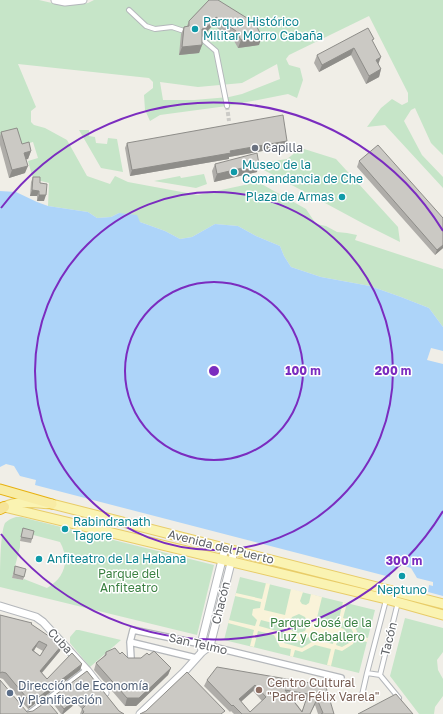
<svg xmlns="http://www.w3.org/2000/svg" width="443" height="714" viewBox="0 0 443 714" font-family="'Golos Text',sans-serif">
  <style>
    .green { fill: #c6e5c8; fill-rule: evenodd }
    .sand { fill: #f9f3d9; fill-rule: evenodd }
    .water { fill: #add4f9 }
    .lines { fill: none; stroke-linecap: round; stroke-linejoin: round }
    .pedestrian-tunnel { stroke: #cccbc7; stroke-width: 4; stroke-dasharray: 4 2; stroke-linecap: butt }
    .pedestrian-casing { stroke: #b4b7bb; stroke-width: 6 }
    .minor-casing { stroke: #b4b7bb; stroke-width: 8 }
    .tertiary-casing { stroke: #b4b7bb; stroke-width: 9 }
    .primary-casing { stroke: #e8cc68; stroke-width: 11 }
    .trunk-casing { stroke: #e7b110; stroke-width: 11 }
    .motorway-casing { stroke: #e7b110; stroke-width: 12 }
    .pedestrian { stroke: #fff; stroke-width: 4 }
    .minor { stroke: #fff; stroke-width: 5.5 }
    .tertiary { stroke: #fff; stroke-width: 7 }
    .primary { stroke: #faf3b2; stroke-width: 9 }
    .trunk { stroke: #f8eca5; stroke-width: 9 }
    .motorway { stroke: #f6e498; stroke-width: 10 }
    .wall { fill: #afada9; fill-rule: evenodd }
    .shaded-wall { fill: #8e8d89 }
    .building { fill: #cbc9c4; stroke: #8e8d89; fill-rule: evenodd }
    .ring { fill: none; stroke: #7b2cbf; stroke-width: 2 }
    .culture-dot { fill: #0f9aa8; stroke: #fff; stroke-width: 1.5 }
    .worship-dot { fill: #6b7280; stroke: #fff; stroke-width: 1.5 }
    .education-dot { fill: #8d6e63; stroke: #fff; stroke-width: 1.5 }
    .service-dot { fill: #5c6f8a; stroke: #fff; stroke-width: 1.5 }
    .labels { text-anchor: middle; stroke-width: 3; stroke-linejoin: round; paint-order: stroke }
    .culture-label { font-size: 12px; fill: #0d838f; stroke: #fff; text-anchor: start }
    .worship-label { font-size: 12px; fill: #5b616d; stroke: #fff; text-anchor: start }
    .street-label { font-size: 12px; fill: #5f6266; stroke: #fff }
    .park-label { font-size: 12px; fill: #3b8142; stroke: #fff }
    .education-label { font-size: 12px; fill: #785e54; stroke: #fff; text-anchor: start }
    .service-label { font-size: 12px; fill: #4e5e75; stroke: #fff; text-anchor: start }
    .centre { fill: #7b2cbf; stroke: #fff; stroke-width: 2 }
    .ring-label { font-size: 12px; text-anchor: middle; font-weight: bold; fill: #7b2cbf; stroke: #fff; stroke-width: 3; stroke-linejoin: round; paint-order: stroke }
  </style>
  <rect width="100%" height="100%" fill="#f0eee7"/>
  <!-- green -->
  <path class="green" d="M0,0H39L65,6L88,3L94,0H443V155L431,143L415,108L411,110L404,121L422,155L443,177V188L385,125L367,127L381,108L392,99L402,105L408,102V93L369,16L289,55L286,59L289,65L300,68L303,80L297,98L288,94L227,106L160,115L150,121L145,110L144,95L153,88V82L149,78L18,64L36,107L31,111V122L34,125L45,128L67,140L87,176L110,184L115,176L128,182L198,195L258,182L306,209L316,224L326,226L337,232L347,233L357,235L355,240L443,269V327L429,308L401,297L370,286L321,277L291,267L284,256L280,246L256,236L238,226L215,224L192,237L180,239L165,231L140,222L119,213L111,217L97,218L88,212L48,206L49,183L33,179L28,161L38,158L33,142L22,145L17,132L0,136ZM277,64L280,79L242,94L229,97L194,100H163L160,82L198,87L242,83Z
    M79,130H89V136L95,137L96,143L107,144L108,138L117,139L123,172L101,168Z
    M301,148L336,159L398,227L400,242L364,224L262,169L260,163L287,159Z
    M204,174L207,184L196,188L154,181L180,176L181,178Z
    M16,517H21L214,565L197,635L0,587C0,573 0,533 5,523C8,520 12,518 16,517ZM22,532L60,542C70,560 65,578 47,588L24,579L23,580L12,578L20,547V541Z
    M240,577L375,610L359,673L224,640Z
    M405,618L443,628V652L437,660L438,670L443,679V696L435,707L434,714H419L390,676Z
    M76,630H79L121,640L90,667L70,643V637Z"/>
  <!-- sand -->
  <path class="sand" d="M266,583L270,584L264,610L285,615L291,589L303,592L300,601L302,604L306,605L309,603L311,594L322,597L316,622L337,627L343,602L347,603L343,618L350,620L357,631L356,635L368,638L367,642L355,639L353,644L342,651L335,649L331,666L327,665L331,649L315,645L302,652L295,650L293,657L290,656L291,649L280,647L274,635L258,631L254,647L250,646L254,630L228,623L229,620L255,626L257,620L252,615L253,609L260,608L261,602L235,596L236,593L262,599ZM299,614L305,617L308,624L305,631L299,633L292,631L289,624L292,617ZM261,620L280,625L289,639L301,641L315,634L334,639L333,644L315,640L302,648L284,643L277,631L259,626ZM343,621L348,623L353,632L351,642L342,647L336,645L338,640H341L345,638L347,633L344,629L341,628Z"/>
  <!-- water -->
  <path class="water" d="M0,191L16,192L37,202L48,206L88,212L97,218L111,217L119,213L137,215L140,222L165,231L180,239L192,237L215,224L238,226L256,236L280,246L284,256L291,267L321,277L370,286L401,297L429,308L443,327V351L431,348L427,360L443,364V596L428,592L429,585L433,586V582L417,578L411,568L401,565L391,571L390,577L35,485L36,480L20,476L14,466L6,464L0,467Z"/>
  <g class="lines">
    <!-- pedestrian-tunnel -->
    <path class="pedestrian-tunnel" d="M227,106L229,121"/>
    <!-- pedestrian casing -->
    <g class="pedestrian-casing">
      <path id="pedestrian" d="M129,10L146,26L155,29L172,27L184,31
        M202,39L216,51L227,106
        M386,600L367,673L380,675L398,602
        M380,675L399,698
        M363,699L362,695L367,673"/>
    </g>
    <!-- minor casing -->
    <g class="minor-casing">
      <path id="minor" d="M130,642L131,658
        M196,658L130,642L133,630L201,644L341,678
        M29,714L87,670"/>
    </g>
    <!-- tertiary casing -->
    <g class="tertiary-casing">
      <path id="tertiary" d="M55,0L65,2L83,0
        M0,606L36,617L43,622L87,670L105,693
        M202,652L201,644L225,548
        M140,714L184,672L202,652L210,646L234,551"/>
    </g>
    <!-- primary casing -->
    <g class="primary-casing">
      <path id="primary" d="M4,507C19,500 36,503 52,504L443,604
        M4,507L386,599L443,615"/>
    </g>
    <!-- trunk casing -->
    <g class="trunk-casing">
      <path id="trunk" d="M0,489L52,504"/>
    </g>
    <!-- motorway casing -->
    <g class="motorway-casing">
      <path id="motorway" d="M0,509L4,507"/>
    </g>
    <!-- pedestrian -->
    <use href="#pedestrian" class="pedestrian"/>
    <!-- minor -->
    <use href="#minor" class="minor"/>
    <!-- tertiary -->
    <use href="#tertiary" class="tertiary"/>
    <!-- primary -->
    <use href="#primary" class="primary"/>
    <!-- trunk -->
    <use href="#trunk" class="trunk"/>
    <!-- motorway -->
    <use href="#motorway" class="motorway"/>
  </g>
  <!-- wall -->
  <path class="wall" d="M209,0L259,45L238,48L233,39L213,25L203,36H202V45L199,53L179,55L181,34L184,27L187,26L189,21Z
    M373,42L378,64L381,69L379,77L366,84L351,55L319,72L314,63L317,55Z
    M1,132L22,144L31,151L28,159H26L25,173L9,178L0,145V136Z
    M287,141L285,147L229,157V159L130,176L125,148L127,143Z
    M359,161L443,218V248L435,255L357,167Z
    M215,164L257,172L214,182L212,171Z
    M33,177L44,201H37V196H30L31,182Z
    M23,528L32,539L31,543L20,541Z
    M15,566L24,577L23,580L12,578Z
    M0,615L32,625L60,651L42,673L47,679L82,664L80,670L28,709L3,679L0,678ZM36,647L43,651L40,656L34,651Z
    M106,652L120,654L128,658H141L149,655L171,668L168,675L136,706H125L94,670L96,663L104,656Z
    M87,671L119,711L124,714H80L82,709L76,703L63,714H61L52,702L54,696Z
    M207,680L310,683L334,714H318L315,705L310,714H234L231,711L230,712L204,686ZM253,691L262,701L250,712L241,702ZM292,698L306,701L302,711Z"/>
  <!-- shaded-wall -->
  <path class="shaded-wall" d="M216,17L213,25L203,36L199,37L202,29Z
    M262,37L259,45L238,48L241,40Z
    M202,45L199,53L179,55L182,47Z
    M354,48L351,55L319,72L322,65Z
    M381,57L378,65L376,60Z
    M381,69L379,77L366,84L369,76Z
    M287,141L285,147L229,157V159L130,176L132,170L230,151Z
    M31,151L28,159L21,161L24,153Z
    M259,164L257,172L214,182L217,174Z
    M28,166L25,173L9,178L12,170Z
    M32,190L39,191L37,196H30Z
    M39,195H46L44,201H37Z
    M443,245V248L435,255L437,250Z
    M39,641L36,647L30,656L32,650Z
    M62,645L60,651L38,677L40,671Z
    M82,664L80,670L28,709L31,703Z
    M171,668L168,675L136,706H125L127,698Z
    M255,685L253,691L237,705L239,699Z
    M78,697L76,703L63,714H62L64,709Z"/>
  <!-- building -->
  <path class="building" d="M209,0H218L255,23L262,37L241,40L236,31L216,17L206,28L202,29V45L182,47L184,27L189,26V21Z
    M368,28L374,39L372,40L381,57L376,60L381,69L369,76L354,48L322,65L317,55Z
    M283,115L287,141L230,151L231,153L132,170L127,143Z
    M17,128L22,144L29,142L31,151L24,153L28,166L12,170L1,132Z
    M378,145L443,218V245L437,250L359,161Z
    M257,153L259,164L217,174L215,164Z
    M33,177H40V183L47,184L46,195H39V191L32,190Z
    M23,528L34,531L32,539L21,537Z
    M15,566L26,569L24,577L14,574Z
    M0,615L32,623L31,624L62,645L40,671L47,679L72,653L82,664L31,703L6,673L2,672L0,673ZM39,641L47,645L40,656L32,650Z
    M115,648L120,654L122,652L128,658H141L147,653L149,655L154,651L171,668L139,698H127L96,663L106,655V652Z
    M217,667L310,683L326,687L334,714H321L323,713L317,699L310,714H242L233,705L232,706L207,680ZM255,685L266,697L250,712L239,699ZM285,690L308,694L302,712Z
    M87,671L119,711L124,714H82L84,712L82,709L86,705L78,697L64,709L54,696Z
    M187,672L225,711L221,714H140L146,711Z
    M0,680L27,712L33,711L47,701L58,714H0Z
    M396,694L413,714H358Z"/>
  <!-- distance rings -->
  <g class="ring">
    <circle cx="214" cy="371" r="89"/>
    <circle cx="214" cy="371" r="179"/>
    <path d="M443 511A268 268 0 0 1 1 534M1 208A268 268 0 0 1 443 231"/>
  </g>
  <!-- markers -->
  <g class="culture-dot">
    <circle cx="195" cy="29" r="4"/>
    <circle cx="234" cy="172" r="4"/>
    <circle cx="342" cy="197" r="4"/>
    <circle cx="65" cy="529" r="4"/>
    <circle cx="39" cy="559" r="4"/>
    <circle cx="402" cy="576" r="4"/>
  </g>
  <circle class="worship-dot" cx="255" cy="148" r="4"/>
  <circle class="education-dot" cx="259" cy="690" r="4"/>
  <circle class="service-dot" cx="10" cy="693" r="4"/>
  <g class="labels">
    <!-- culture labels -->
    <g class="culture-label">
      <text x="203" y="26">Parque Histórico<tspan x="203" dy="14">Militar Morro Cabaña</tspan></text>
      <text x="242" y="169">Museo de la<tspan x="242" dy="14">Comandancia de Che</tspan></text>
      <text x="334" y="201" text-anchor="end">Plaza de Armas</text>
      <text x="73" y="526">Rabindranath<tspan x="73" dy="14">Tagore</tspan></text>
      <text x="47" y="563">Anfiteatro de La Habana</text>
      <text x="402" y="594" text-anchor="middle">Neptuno</text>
    </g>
    <!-- worship labels -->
    <g class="worship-label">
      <text x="263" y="152">Capilla</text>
    </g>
    <!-- street labels -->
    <g class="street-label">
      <text transform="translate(221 547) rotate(14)" y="4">Avenida del Puerto</text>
      <text transform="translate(221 603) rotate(-76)" y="4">Chacón</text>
      <text transform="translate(389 639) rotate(-76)" y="4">Tacón</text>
      <text transform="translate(60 641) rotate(47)" y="4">Cuba</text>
      <text transform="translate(198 644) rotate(13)" y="4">San Telmo</text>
    </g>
    <!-- park labels -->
    <g class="park-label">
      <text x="129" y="578">Parque del<tspan x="129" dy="14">Anfiteatro</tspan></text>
      <text x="321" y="627">Parque José de la<tspan x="321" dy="14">Luz y Caballero</tspan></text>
    </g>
    <!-- education labels -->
    <g class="education-label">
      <text x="267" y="687">Centro Cultural<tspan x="267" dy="14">"Padre Félix Varela"</tspan></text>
    </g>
    <!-- service labels -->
    <g class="service-label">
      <text x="18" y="690">Dirección de Economía<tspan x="18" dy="14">y Planificación</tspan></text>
    </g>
  </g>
  <circle cx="214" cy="371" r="6" class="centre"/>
  <g class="ring-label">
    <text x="303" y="375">100 m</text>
    <text x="393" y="375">200 m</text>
    <text x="404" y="565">300 m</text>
  </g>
</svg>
